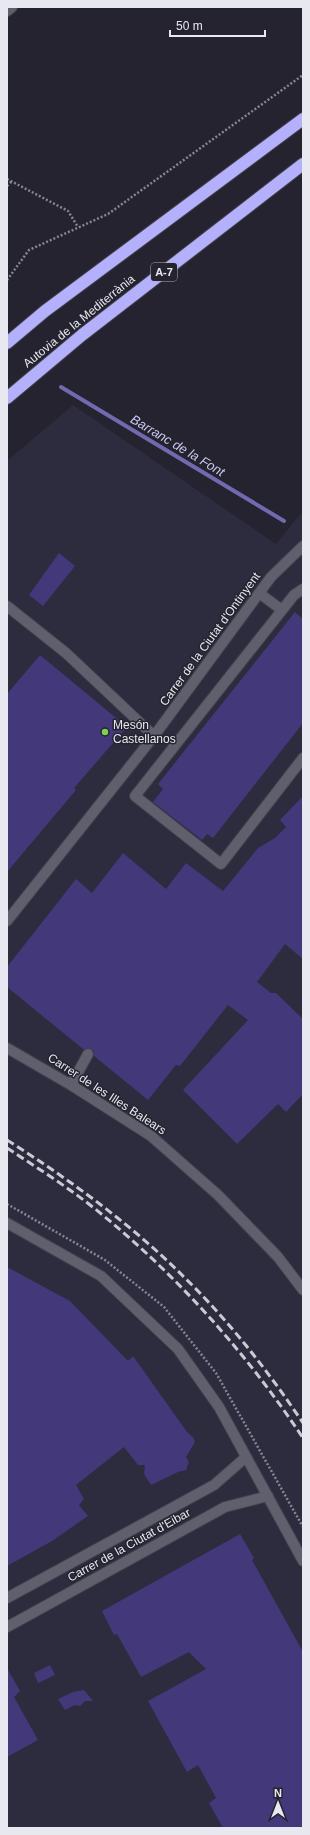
<svg xmlns="http://www.w3.org/2000/svg" width="310" height="1835" viewBox="0 0 310 1835" font-family="Arial,sans-serif">
  <style>
    .built { fill: #2d2c3e }
    .lines { fill: none; stroke-linecap: round; stroke-linejoin: round }
    .stream { stroke: #716ab1; stroke-width: 4 }
    .building { fill: #42387a }
    .minor-casing { stroke: #42424b; stroke-width: 12 }
    .highway-casing { stroke: #42424b; stroke-width: 14 }
    .path { stroke: #868690; stroke-width: 2.5; stroke-dasharray: 2 2; stroke-linecap: butt }
    .minor { stroke: #605f6d; stroke-width: 10 }
    .highway { stroke: #b5b0fc; stroke-width: 12 }
    .rail { stroke: #cacad3; stroke-width: 3; stroke-dasharray: 8 4; stroke-linecap: butt }
    .poi-dot { fill: #7cd155; stroke: #24232f; stroke-width: 1.5 }
    .labels { text-anchor: middle; stroke-width: 3; stroke-linejoin: round; paint-order: stroke }
    .shield { fill: #24232f; stroke: #adadb6; stroke-width: 1 }
    .shield-label { font-size: 11px; font-weight: bold; fill: #e8e8f0 }
    .street-label { font-size: 12px; fill: #e8e8f0; stroke: #24232f }
    .poi-label { font-size: 12px; fill: #e8e8f0; stroke: #24232f; text-anchor: start }
    .water-label { font-size: 13px; font-style: italic; fill: #cac9f0; stroke: #24232f }
  </style>
  <rect width="100%" height="100%" fill="#24232f"/>
  <!-- built -->
  <path class="built" d="M73,405L276,544L303,511V1828H7V461Z"/>
  <g class="lines">
    <!-- stream -->
    <path class="stream" d="M61,387L284,521"/>
  </g>
  <!-- building -->
  <path class="building" d="M59,553L75,566L43,606L29,595Z
    M295,612L303,619V723L213,838L207,834L202,840L153,802L163,789L158,784Z
    M40,655L127,727L74,788L76,790L7,872V694Z
    M303,796V959L285,944L257,982L271,993H276L303,1019V1094L286,1112L278,1104L237,1144L183,1090L248,1020L228,1005L180,1066L176,1065L148,1100L94,1056V1051L91,1049H83L7,987V967L76,879L92,893L123,853L166,889L186,863L223,891L258,848L275,838L286,827L280,820Z
    M7,1267L70,1301L128,1361L133,1356L187,1432L193,1437L195,1442L186,1457L189,1462L186,1470L178,1472L151,1485L144,1474L145,1465H138L124,1447L76,1485L84,1499L79,1505L88,1516L52,1541L7,1566Z
    M240,1534L254,1558L252,1560L303,1652V1828H223L209,1803L216,1798L198,1765L187,1772L148,1701L206,1669L189,1652L141,1677L117,1634L114,1635L102,1611Z
    M50,1665L55,1675L38,1683L34,1673Z
    M7,1668L20,1691L14,1697L38,1740L7,1757Z
    M84,1690L93,1701H85L80,1706L75,1705L65,1710L58,1699L73,1692Z"/>
  <g class="lines">
    <!-- minor casing -->
    <g class="minor-casing">
      <path id="minor" d="M7,11L12,7
        M303,589L294,595L135,796L221,864L303,758
        M259,593L282,610
        M7,606L66,653L154,736
        M7,921L154,736L271,577L303,546
        M7,1048L71,1085L151,1136L218,1195L278,1257L303,1290
        M71,1085L88,1054
        M7,1223L101,1276L178,1349L219,1407L303,1561
        M7,1598L214,1485L246,1457
        M7,1627L225,1507L268,1496"/>
    </g>
    <!-- highway casing -->
    <g class="highway-casing">
      <path id="highway" d="M7,343L45,311L303,119
        M7,398L82,335L303,164"/>
    </g>
    <!-- path -->
    <path class="path" d="M7,179L68,211L78,227
      M7,186L11,182
      M7,280L29,250L108,214L303,75
      M7,1204L105,1260L164,1307L216,1373L303,1527"/>
    <!-- minor -->
    <use href="#minor" class="minor"/>
    <!-- highway -->
    <use href="#highway" class="highway"/>
    <!-- rail -->
    <path class="rail" d="M7,1140C70,1180 131,1224 184,1277C229,1321 268,1371 303,1423
      M7,1148C36,1167 66,1186 94,1208C176,1274 245,1351 303,1438"/>
  </g>
  <!-- markers -->
  <circle class="poi-dot" cx="105" cy="732" r="4"/>
  <g class="labels">
    <!-- shield labels -->
    <rect class="shield" x="151" y="263" width="26" height="18" rx="3"/>
    <g class="shield-label">
      <text x="164" y="276">A-7</text>
    </g>
    <!-- street labels -->
    <g class="street-label">
      <text transform="translate(79 321) rotate(-39)" y="4">Autovia de la Mediterrània</text>
      <text transform="translate(210 639) rotate(-54)" y="4">Carrer de la Ciutat d'Ontinyent</text>
      <text transform="translate(107 1094) rotate(33)" y="4">Carrer de les Illes Balears</text>
      <text transform="translate(129 1545) rotate(-29)" y="4">Carrer de la Ciutat d'Eibar</text>
    </g>
    <!-- poi labels -->
    <g class="poi-label">
      <text x="113" y="729">Mesón<tspan x="113" dy="14">Castellanos</tspan></text>
    </g>
    <!-- water labels -->
    <g class="water-label">
      <text transform="translate(178 445) rotate(31)" y="5">Barranc de la Font</text>
    </g>
  </g>
  <!-- border -->
  <rect width="310" height="1835" fill="none" stroke="#e8e8f0" stroke-width="16"/>
  <!-- north arrow -->
  <g transform="translate(278 1803)" stroke="#24232f" stroke-width="3" paint-order="stroke">
  <path d="M0-3L7 15L0 10L-7 15Z" fill="#e8e8f0"/>
  <text y="-6" font-size="11" font-weight="bold" text-anchor="middle" fill="#e8e8f0">N</text>
  </g>
  <!-- scale -->
  <path d="M170 30v6h95v-6" fill="none" stroke="#e8e8f0" stroke-width="2"/>
  <text x="176" y="30" font-size="12" fill="#e8e8f0" stroke="#24232f" stroke-width="3" paint-order="stroke">50 m</text>
</svg>
